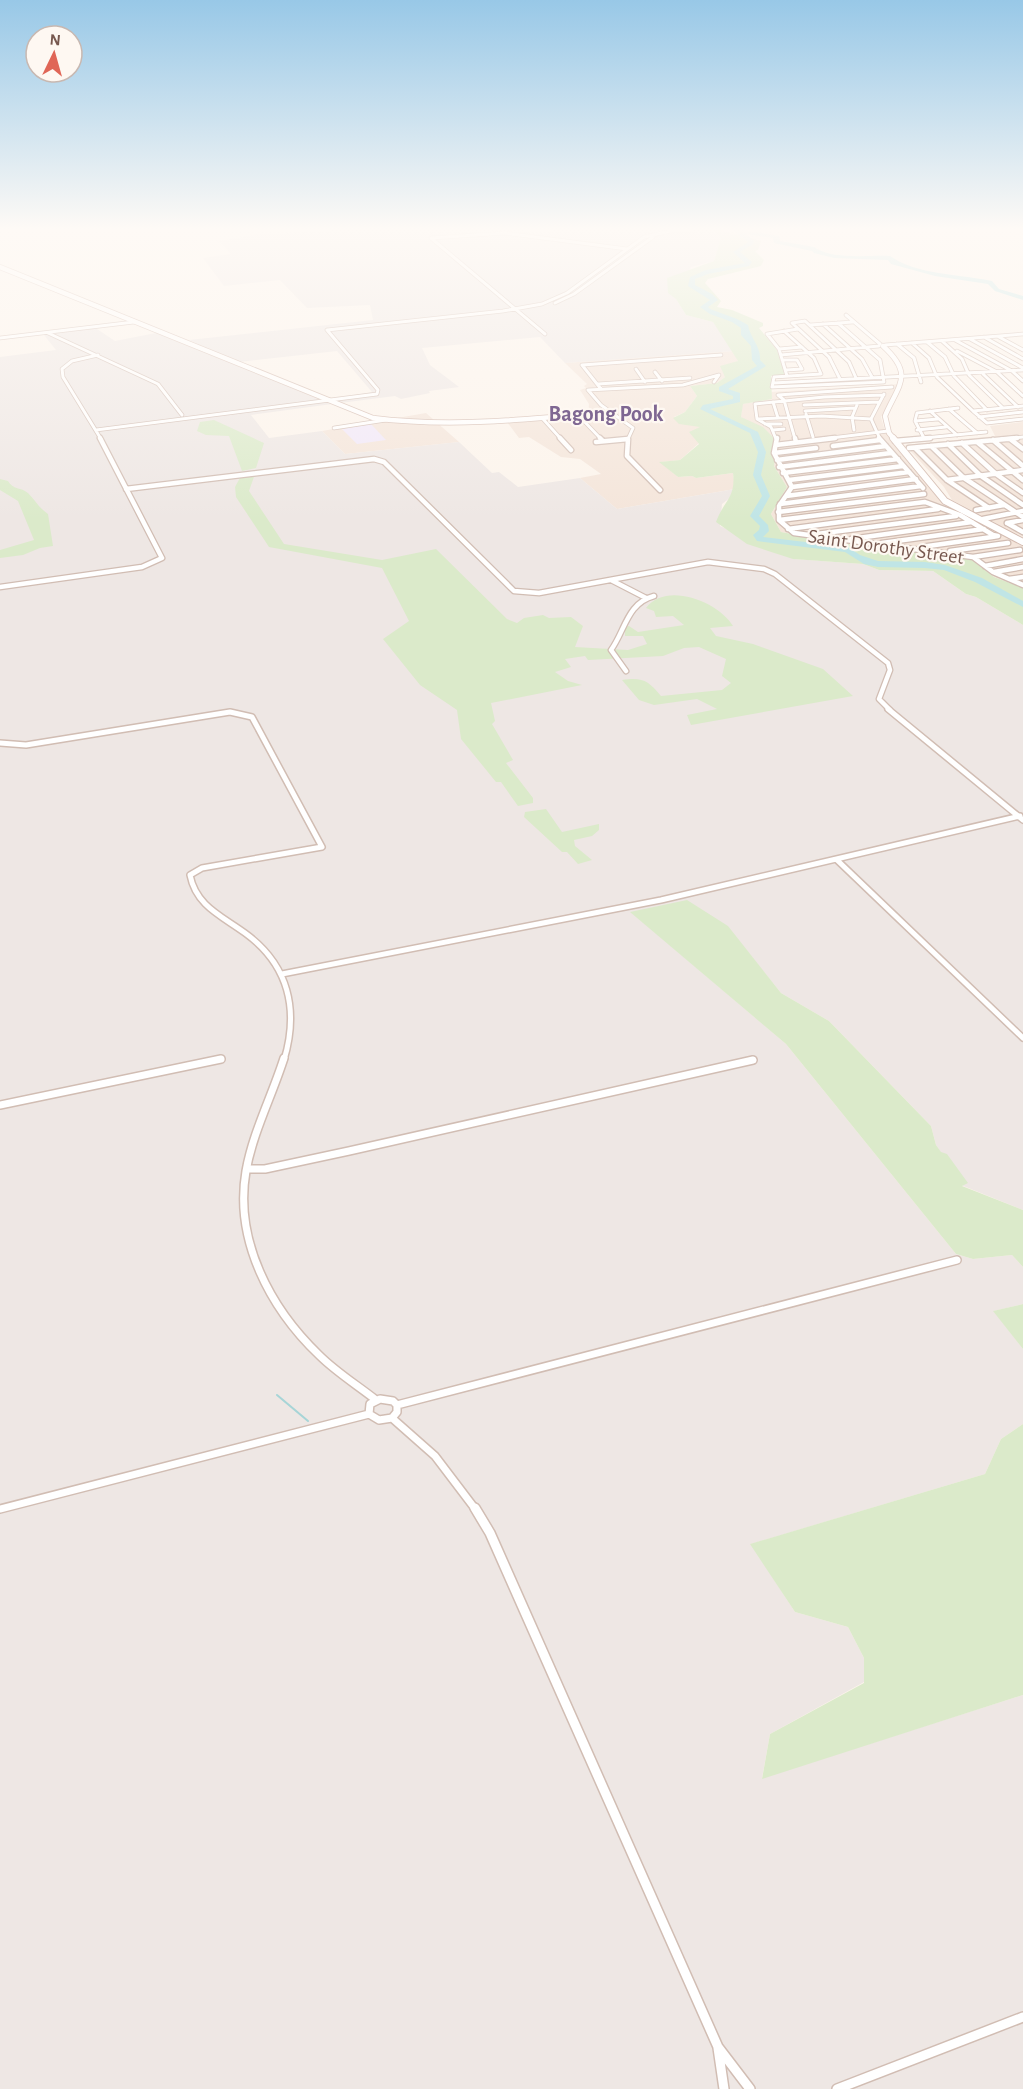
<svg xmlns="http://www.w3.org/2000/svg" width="1023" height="2089" viewBox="0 0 1023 2089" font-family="'Alegreya Sans',sans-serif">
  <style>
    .residential { fill: #f4e5da }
    .industrial { fill: #eee7e4 }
    .education { fill: #f1e8f9 }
    .green { fill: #dbeaca }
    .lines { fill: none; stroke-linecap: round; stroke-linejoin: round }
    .stream { stroke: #a7d5d7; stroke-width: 2 }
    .river { fill: #c0e5e6; fill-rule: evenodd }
    .street-far4-casing { stroke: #d1bdb3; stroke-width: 4.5 }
    .street-far3-casing { stroke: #d1bdb3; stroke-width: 7 }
    .street-far2-casing { stroke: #d1bdb3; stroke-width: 8 }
    .street-far1-casing { stroke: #d1bdb3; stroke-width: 10 }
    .street-casing { stroke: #d1bdb3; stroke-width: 12 }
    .secondary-far1-casing { stroke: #d4bcb1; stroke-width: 6 }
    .secondary-casing { stroke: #d4bcb1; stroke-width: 8 }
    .street-far4 { stroke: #fff; stroke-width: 3 }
    .street-far3 { stroke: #fff; stroke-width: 4.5 }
    .street-far2 { stroke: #fff; stroke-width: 5 }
    .street-far1 { stroke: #fff; stroke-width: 7 }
    .street { stroke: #fff; stroke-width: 9 }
    .secondary-far1 { stroke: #fff; stroke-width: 4.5 }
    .secondary { stroke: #fff; stroke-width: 6 }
    .labels { text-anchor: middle; stroke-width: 4.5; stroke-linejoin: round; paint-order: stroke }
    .far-street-label { font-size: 20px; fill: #77584f; stroke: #fef8f2 }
    .far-quarter-label { font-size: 22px; font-weight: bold; fill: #7f6792; stroke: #fef8f2 }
  </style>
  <rect width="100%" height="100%" fill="#fcf4ec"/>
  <!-- residential -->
  <path class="residential" d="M734,351L738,361L733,364L725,377L717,383L690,386L697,396L685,412L674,417L701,427L699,443L680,460L661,462L678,477L692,476L696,478L733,473L735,489L617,509L580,478L601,474L580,459L561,457L529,437L519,438L507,422L588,416L589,404L580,390L586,388L584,386L587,384L565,363Z
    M901,384L881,417L885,431L933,487L939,497L1023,546V588L994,577L972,560L929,552L865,547L781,532L771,514L787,487L774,466L776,441L741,417L742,404L771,399L770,392Z
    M426,413L459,442L345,454L322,431Z
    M1023,422V537L952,500L944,487L905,445L995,436L990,426Z"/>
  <!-- industrial -->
  <path class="industrial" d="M363,228H519L530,233L553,232L555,228H712L721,238L714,261L691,267L676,299L686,315L713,322L734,351L565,363L540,337L422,348L430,365L459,387L429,391L430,393L401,399L395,396L340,403L332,399L372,392L337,351L239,362L189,340L373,320L370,305L307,308L280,280L224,286L203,258L231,254L219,241L253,235Z
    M81,329H97L115,341L156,333L332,404L251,415L269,438L322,431L345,454L459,442L492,473L499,472L518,487L580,478L617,509L735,489L731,497L722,504L720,526L794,559L863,564L879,570L933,571L966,594L976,597L1023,625V1210L961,1185L936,1145L931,1126L829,1021L781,993L727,926L631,912L786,1044L956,1254L973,1259L1012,1255L1023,1267V1304L994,1311L1023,1349V1424L1001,1439L985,1474L751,1544L795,1612L848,1627L864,1658V1682L770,1734L762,1778L1023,1695V2089H0V357L56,350L44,335Z"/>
  <!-- education -->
  <path class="education" d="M371,424L386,440L357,444L342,429Z"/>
  <!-- green -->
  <path class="green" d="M712,228L761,241L758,250L755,251L764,260L761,266L708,279L705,283L721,301L717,307L732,310L763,323V326L759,328L777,350L785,375L771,376L772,399L743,404L741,417L763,427L777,441L774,466L787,487L771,514L781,532L865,547L929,552L972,560L994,577L1023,588V625L976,597L966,594L933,571L879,570L863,564L793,559L747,544L716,522C724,500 736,498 733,473L696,478L692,476L678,477L659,462L680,460L699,444L689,432L700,427L679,424L673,418L685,412L697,396L690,386L717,383L725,377L720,366L738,361L713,322L686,315L676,299L668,293L667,278L714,261L721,238Z
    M214,420L264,443L256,468L242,471L229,436L206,435L197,431L200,422Z
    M255,474L249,491L284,544L382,560L436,549L507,619L517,623L524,618L543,615L549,618L571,617L583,626L575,647L628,650L647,644L643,636H625V627L629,626L638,632L684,625L673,616L656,617L654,611L646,608C666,581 719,602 733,626L710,628L716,636L753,644L823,669L853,696L691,725L687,715L717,709L697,699L654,705L639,700L622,680C642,677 648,680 661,696L722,690L731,683L722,676L726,659L699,647L684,648L663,656L588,660L585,656L565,659L571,667L555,672L568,681L582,685L491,703L495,721L492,724L513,760L506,763L533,798V803L518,806L501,782H496L461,739L457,710L420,685L383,639L409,621L382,568L269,547L236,497L235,487L241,476Z
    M0,479L8,481C13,490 21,487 28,493C35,500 39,508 48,514L53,546L40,548L23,555L0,558V550L34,540L18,501L0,490Z
    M546,809L562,832L599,824V830L592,836L574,840L575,846L592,860L578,864L567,852H562L524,817L525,812Z
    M687,900L728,926L781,993L829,1021L931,1126L936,1145L941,1152L947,1154L968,1183L962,1186L1023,1210V1267L1012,1255L973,1259L956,1254L786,1044L630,912Z
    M1023,1304V1349L993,1311Z
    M1023,1424V1695L762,1779L770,1734L864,1683V1658L848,1627L795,1612L750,1544L985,1474L1001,1439Z"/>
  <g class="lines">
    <!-- stream -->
    <path class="stream" d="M277,1395L308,1421"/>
    <!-- river -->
    <path class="river" d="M730,228L779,236L780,241L814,247C832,260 867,255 890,256C917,275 959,274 992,281L999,289L1023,296V300L995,291L988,284L935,276L891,264L888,260L834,258L814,253L812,251L774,243L773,238L746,234L754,241L753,244L740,252L752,262L749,266L708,274L695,279V285L712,294L718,300L708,307L710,309L737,319L748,325C750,338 761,346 760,360L766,366L728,389L740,393V402L710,409L758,432L766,452L761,475L770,496L759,516L768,525L769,531L763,537L848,547L860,555L878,561L925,562L945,565L982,578L1023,601V607L975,582L944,570L925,568L878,567L864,564L845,552L757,541L753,535L759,530L760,526L750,516L762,496L753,475L758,452L750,433L700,409L703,405L733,399V396L719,391V387L757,366L752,360L751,346L741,335V328L732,322L710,314L700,307L710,300L688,286L690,277L706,270L745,263L733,252L748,242Z"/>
    <!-- street-far4 casing -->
    <g class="street-far4-casing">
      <path id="street-far4" d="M555,303L574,294L653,237
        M846,315L880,344
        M823,324L862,359L872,377
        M810,325L853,322
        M327,330L503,311L542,304L567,293L644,237L671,231H692
        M784,331L814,358L821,374L774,377L772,387L884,382L880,360L838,323
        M48,333L158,384L182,415
        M545,334L431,238L505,233L627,249
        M984,337L1023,359
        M999,337L1023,350
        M0,338L134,322
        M970,339L1023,368
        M955,340L1012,371L1023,381
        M942,341L962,359L969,375L1003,408
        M927,342L945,357L954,376L987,410
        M912,343L929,358L937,377L973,411
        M897,344L914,358L921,382
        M885,345L1023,334
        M779,349L802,347
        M957,351L997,372L1023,396
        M98,355L72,361L62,369L63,377L101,439
        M781,355L879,346
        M782,360H797L802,369L786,370
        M636,369L645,382
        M655,372L662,381
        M983,374L1018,407
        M787,376L779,349L767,334L798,329
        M840,379L829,357L792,323L805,321L849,362L856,378
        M773,383L1023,370
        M598,384L690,378
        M601,389L582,365L721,355
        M773,402L778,418
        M804,405L879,402
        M1023,406L973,411L987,423L1023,419
        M949,409L977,433
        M805,411L855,408
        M930,411L957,435
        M806,414L813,437
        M579,416L601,439
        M979,417L1023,412
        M543,419L561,439
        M757,419L822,416L871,419
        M915,421L938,419
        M765,424H781
        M334,428L386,420
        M96,430L377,394L378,390L327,330
        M773,430L784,429
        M854,430L852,417L857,405
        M917,430L946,427
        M924,438L915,421L917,413L958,408
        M628,439L633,428L601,405L588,390L683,385L719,375L714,382
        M776,439L771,427L757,419L755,404L824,397L884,395
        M795,439L784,400L778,395L892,387
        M823,439L888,431
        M880,439L871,419L884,394
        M914,439L986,432
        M1001,439L1023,437"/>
    </g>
    <!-- street-far3 casing -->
    <g class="street-far3-casing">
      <path id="street-far3" d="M560,438L571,450
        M600,438L603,441
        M777,438L774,453L792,487L779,506V520L794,533L973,557L993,572L1023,585
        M795,438L796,442
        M879,438L923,488
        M1010,439L1023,449
        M993,440L1023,466
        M895,441L930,438
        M596,442L628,439L627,456L660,490
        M977,442L1023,480
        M962,443L996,474L1023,493
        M948,444L981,476L1023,505
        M776,445L835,438
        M833,446L880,440
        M931,446L964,478L1023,517
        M909,448L1017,438
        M915,448L947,480L989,508
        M774,453L816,448
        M777,460L886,446
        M779,467L891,453
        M783,473L898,459
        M789,480L903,466
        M947,480L1023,470
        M792,487L909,472
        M126,489L374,459L384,462L514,591L539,593L708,562L764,569L775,574L888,663L890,670L879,699L890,710
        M786,496L916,479
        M780,504L921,486
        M976,510L1004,505
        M778,512L924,494
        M983,519L1023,511
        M779,520L925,502L960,515L993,535
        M1007,523L1023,532
        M1007,523L1023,520
        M788,529L938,509
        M817,534L956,516
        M993,535L998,536L992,537Z
        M851,539L972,522
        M882,543L984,529
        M921,547L992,537
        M950,551L1008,543
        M973,557L1020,550
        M985,566L1023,559
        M994,572L1023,567
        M1009,579L1023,577
        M611,580L646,598
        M0,587L142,567L162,558L100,438
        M626,671L611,650C625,631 627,603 654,596"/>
    </g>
    <!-- street-far2 casing -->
    <g class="street-far2-casing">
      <path id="street-far2" d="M888,709L1023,820
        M0,743L26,745L230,712L252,717L322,847L202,868L190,875C196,906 222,916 245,933C289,965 299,1010 284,1060
        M837,860L1023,1038
        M282,974L661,900L1020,816
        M217,1060L221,1059"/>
    </g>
    <!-- street-far1 casing -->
    <g class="street-far1-casing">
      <path id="street-far1" d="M284,1058C272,1096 253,1132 246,1171C234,1240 270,1308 319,1355C336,1372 357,1385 376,1400
        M0,1105L221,1059
        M247,1169H265L349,1151L753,1060
        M380,1399L393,1401L397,1405V1412L392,1418L379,1420L369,1414L370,1404Z
        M397,1405L957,1260
        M392,1418L435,1456L476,1510
        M0,1509L369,1414"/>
    </g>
    <!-- street casing -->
    <g class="street-casing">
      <path id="street" d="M475,1508L490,1533L718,2047L750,2089
        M718,2048L724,2089
        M837,2089L1023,2017"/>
    </g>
    <!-- secondary-far1 casing -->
    <g class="secondary-far1-casing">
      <path id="secondary-far1" d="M0,267L373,418C452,428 531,419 610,412
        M883,346C915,375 898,385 885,416L889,433L894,439"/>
    </g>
    <!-- secondary casing -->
    <g class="secondary-casing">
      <path id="secondary" d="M893,438L945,501L1023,542"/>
    </g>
    <!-- street-far4 -->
    <use href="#street-far4" class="street-far4"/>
    <!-- street-far3 -->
    <use href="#street-far3" class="street-far3"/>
    <!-- street-far2 -->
    <use href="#street-far2" class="street-far2"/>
    <!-- street-far1 -->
    <use href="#street-far1" class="street-far1"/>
    <!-- street -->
    <use href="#street" class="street"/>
    <!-- secondary-far1 -->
    <use href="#secondary-far1" class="secondary-far1"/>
    <!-- secondary -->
    <use href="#secondary" class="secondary"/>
  </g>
  <!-- sky -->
  <linearGradient id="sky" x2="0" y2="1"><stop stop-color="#98c8e7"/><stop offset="0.44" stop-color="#fefaf6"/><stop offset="1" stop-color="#fefaf6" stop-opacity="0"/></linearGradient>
  <rect width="1023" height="520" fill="url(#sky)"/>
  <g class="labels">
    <!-- far-street labels -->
    <g class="far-street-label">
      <text transform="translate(886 546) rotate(8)" y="7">Saint Dorothy Street</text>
    </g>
    <!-- far-quarter labels -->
    <g class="far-quarter-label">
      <text x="606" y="421">Bagong Pook</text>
    </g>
  </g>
  <!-- north arrow -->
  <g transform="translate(54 54) rotate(5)"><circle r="28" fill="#fef8f2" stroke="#c8b8b1" stroke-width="1.5"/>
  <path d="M0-4.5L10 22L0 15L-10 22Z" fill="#e06657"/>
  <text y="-9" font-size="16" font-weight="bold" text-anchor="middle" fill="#77584f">N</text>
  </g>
</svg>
